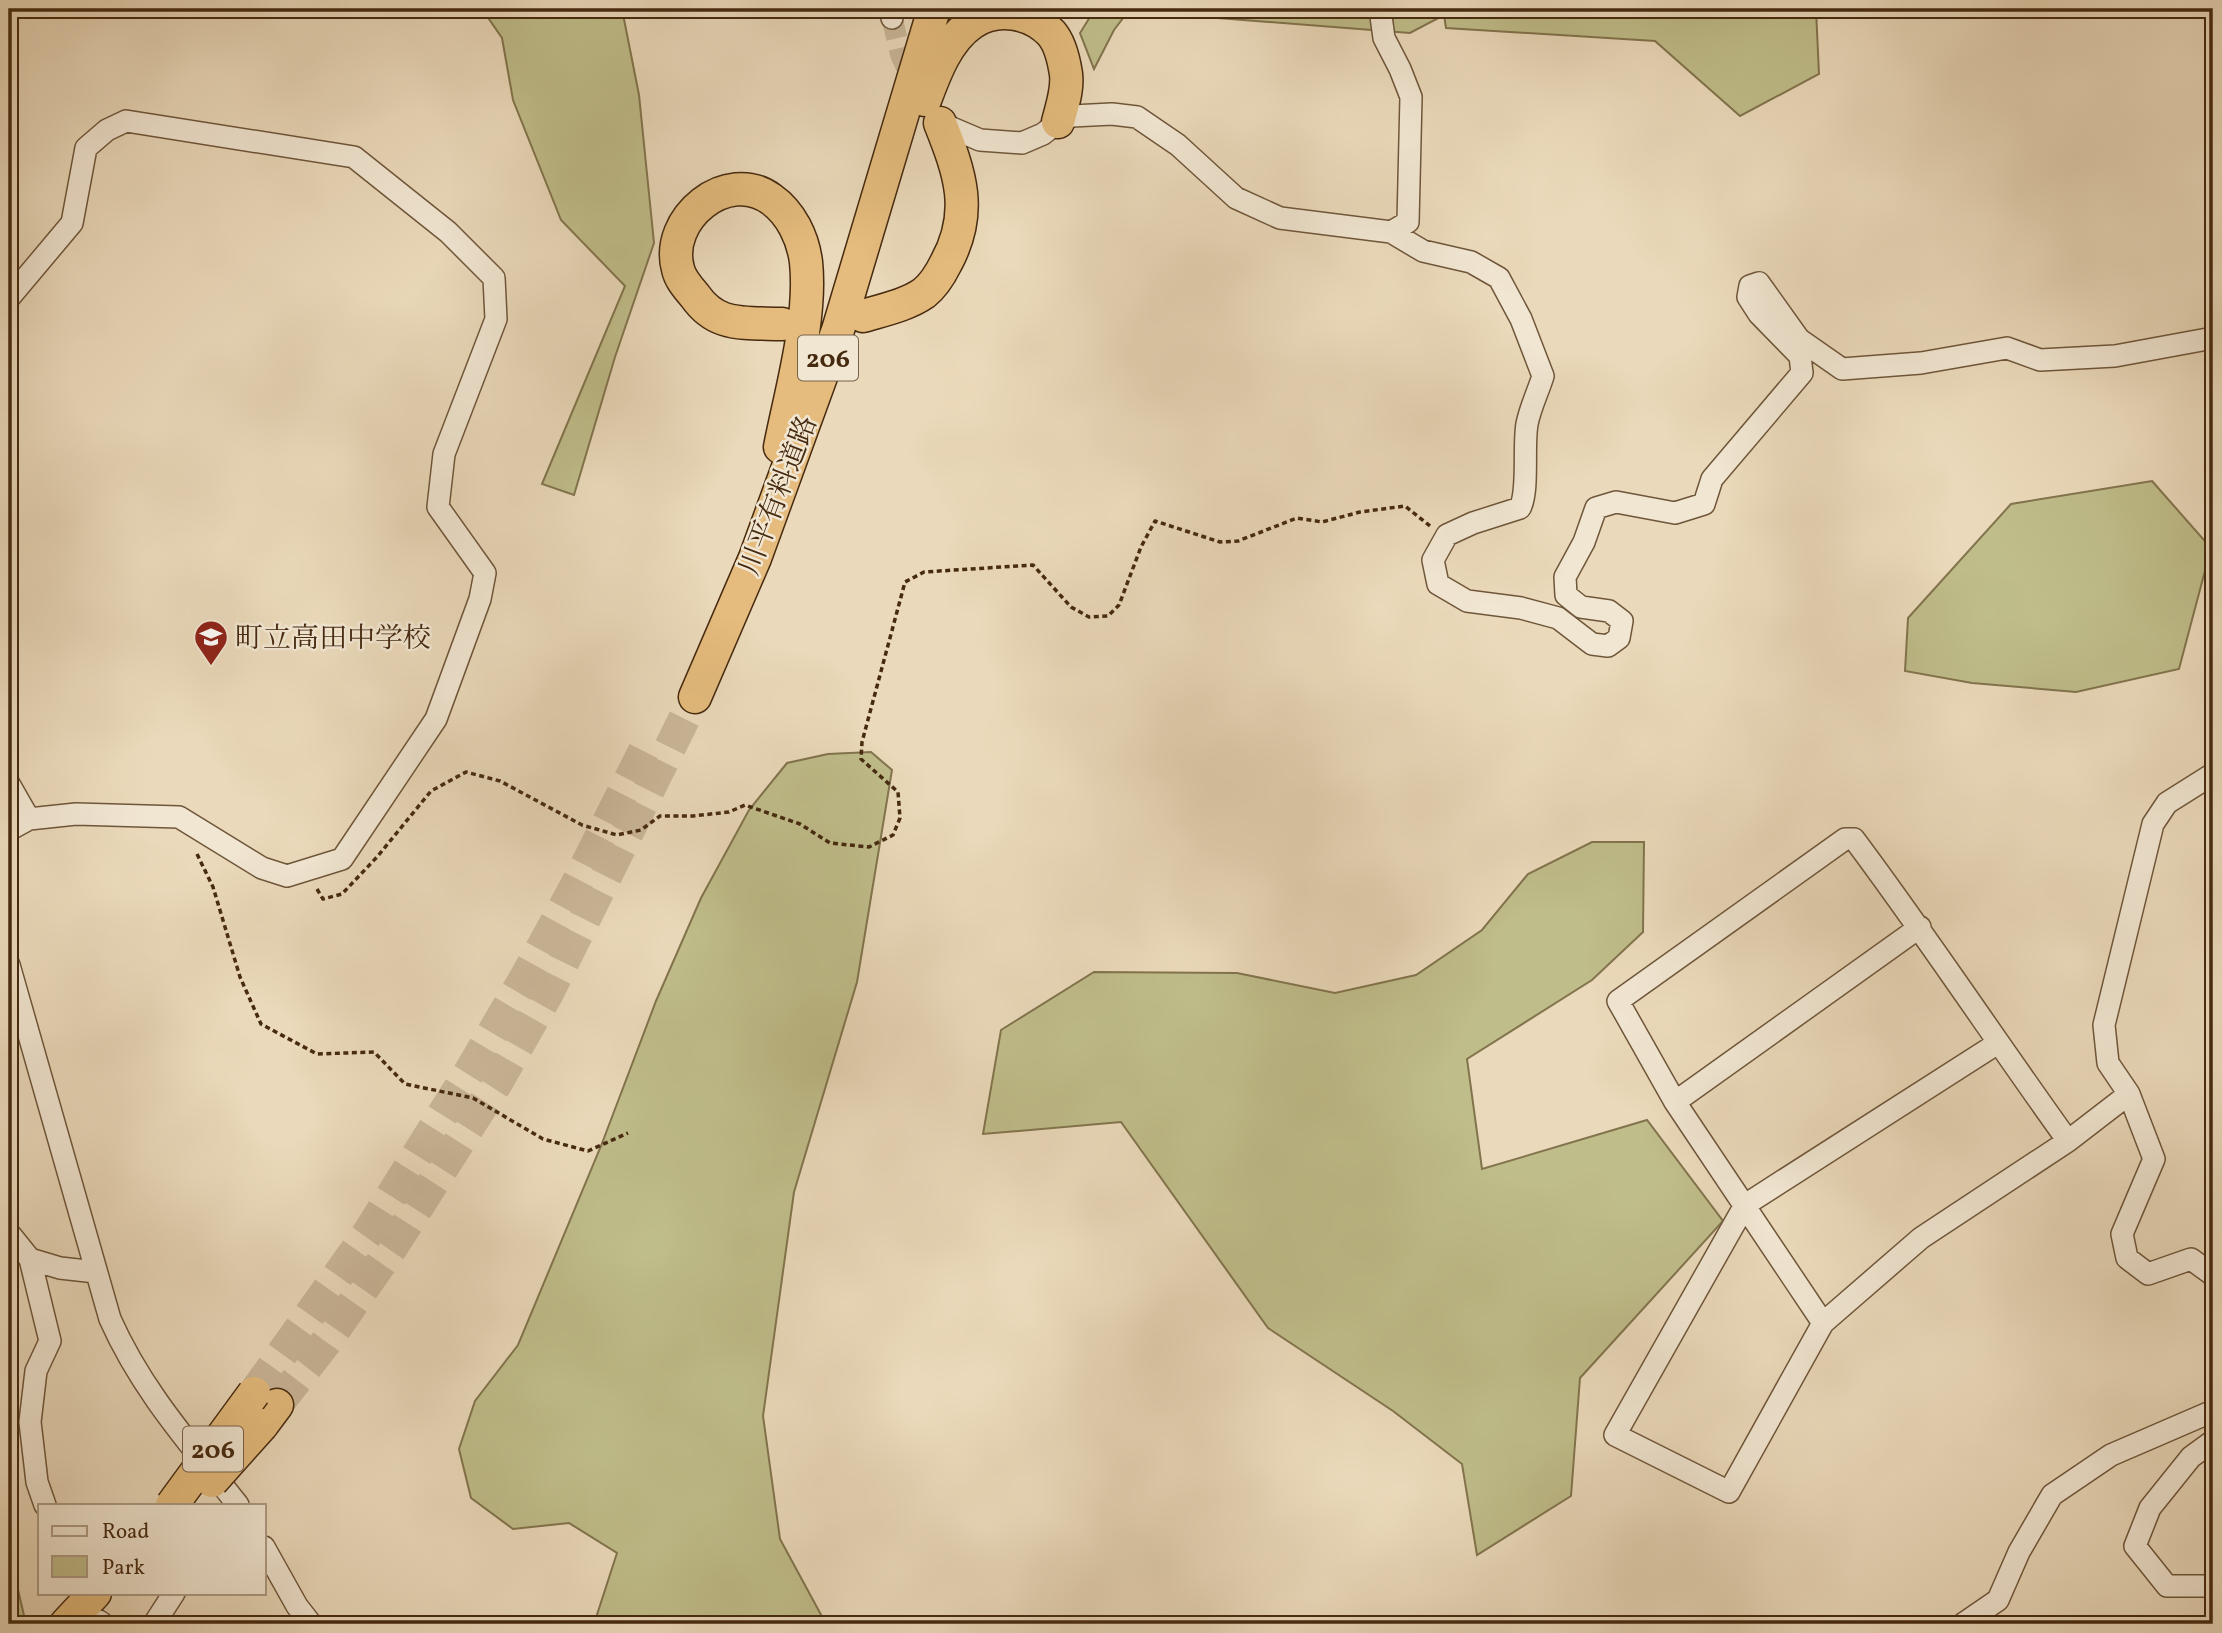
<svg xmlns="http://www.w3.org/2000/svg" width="2222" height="1633" viewBox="0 0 2222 1633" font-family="Vollkorn,'Noto Serif JP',serif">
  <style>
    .green { fill: #bfbd8a; stroke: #82744d; stroke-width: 2 }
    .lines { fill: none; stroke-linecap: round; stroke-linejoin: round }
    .minor-tunnel { stroke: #c9b698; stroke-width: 21; stroke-dasharray: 21 10; stroke-linecap: butt }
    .highway-tunnel { stroke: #c9b698; stroke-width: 32; stroke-dasharray: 32 16; stroke-linecap: butt }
    .minor-casing { stroke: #6f563a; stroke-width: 24 }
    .highway-casing { stroke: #462a10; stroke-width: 35 }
    .path { stroke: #462a10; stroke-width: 3.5; stroke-dasharray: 5 3.5; stroke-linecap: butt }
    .minor { stroke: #f1e6d2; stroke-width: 21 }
    .highway { stroke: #e5bc7d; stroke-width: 32 }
    .highway-bridge-casing { stroke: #462a10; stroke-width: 35; stroke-linecap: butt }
    .highway-bridge { stroke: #e5bc7d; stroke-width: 32 }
    .labels { text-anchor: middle; stroke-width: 5; stroke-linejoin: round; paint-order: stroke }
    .shield { fill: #f1e6d2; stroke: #79624a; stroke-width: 2 }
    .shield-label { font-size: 26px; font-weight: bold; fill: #462a10 }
    .street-label { font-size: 28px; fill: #462a10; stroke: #f1e6d2 }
    .poi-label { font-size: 28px; fill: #462a10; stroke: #f1e6d2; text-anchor: start }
  </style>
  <rect width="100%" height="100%" fill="#ead9ba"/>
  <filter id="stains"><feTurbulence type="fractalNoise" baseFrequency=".00286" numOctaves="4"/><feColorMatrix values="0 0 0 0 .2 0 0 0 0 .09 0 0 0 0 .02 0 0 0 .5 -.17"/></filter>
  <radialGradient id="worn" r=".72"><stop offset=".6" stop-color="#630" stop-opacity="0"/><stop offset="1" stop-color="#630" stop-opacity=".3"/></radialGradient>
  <!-- green -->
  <path class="green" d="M482,9H622L639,95L654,243L615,357L574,495L542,484L625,286L561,220L513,100L502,38Z
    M1095,9H1130L1114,30L1094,69L1080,33Z
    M1141,9H1816L1819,74L1740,116L1655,41L1446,28L1444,15L1410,33L1141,12Z
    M2152,481L2211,548L2179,669L2076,692L1972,683L1905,671L1908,618L2011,504Z
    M871,752L892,770L857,982L794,1192L763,1416L780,1539L826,1624H594L617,1553L569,1523L513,1529L471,1498L459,1449L475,1401L518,1345L601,1146L656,1001L701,898L749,810L787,763L828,754Z
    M1592,842H1644L1643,932L1592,980L1467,1059L1482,1169L1647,1120L1723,1221L1580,1378L1571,1496L1477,1555L1462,1464L1393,1411L1268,1328L1121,1122L983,1134L1001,1030L1094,972L1237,973L1335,993L1416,975L1482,930L1528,874Z
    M9,1551L26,1624H9Z"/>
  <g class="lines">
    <!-- minor-tunnel -->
    <path class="minor-tunnel" d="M892,18L901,56L915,85"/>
    <!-- highway-tunnel -->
    <path class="highway-tunnel" d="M254,1393L368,1233L470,1071L525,978L574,889L645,749
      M277,1405L326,1342L391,1249L495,1086L548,993L695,697"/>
    <!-- minor casing -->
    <g class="minor-casing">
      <path id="minor" d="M891,9L892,18
        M937,119L940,123L980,140L1022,143L1043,134L1058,122L1072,116L1112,114L1137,117L1178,145L1236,198L1280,218L1391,232L1408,222L1411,97L1400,69L1384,38L1380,9
        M1391,232L1423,251L1471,262L1499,278L1521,319L1543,376C1538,392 1530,408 1527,424C1523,447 1529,491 1520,508L1473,523L1447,535L1433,560L1438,584L1467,601L1521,608L1558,618L1592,644L1608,646L1619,638L1622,621L1609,611L1581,607L1566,595L1565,577L1584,542L1596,508L1616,502L1675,513L1704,504L1712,479L1802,373L1800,356L1759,314L1748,297L1750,286L1759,283L1799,339L1842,369L1921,363L2007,348L2040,360L2115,356L2213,338
        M9,298L72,223L86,148L107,130L126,121L354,157L448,232L494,278L496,319L444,454L438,507L485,573L480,599L436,719L342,859L287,876L262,868L179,817L76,814L29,819L9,830
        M2213,774L2167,803L2153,824L2104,1025L2108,1063L2129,1094L2154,1159L2122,1234L2127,1258L2148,1274L2191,1259L2213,1275
        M9,784L29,819
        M9,965L110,1319C142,1391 190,1444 238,1505
        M1998,1043L1745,1205L1615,1435L1729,1492L1823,1323L1921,1238L2068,1141L2129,1094
        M1675,1102L1920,927
        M9,1233L30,1259L60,1268L96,1272
        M30,1259L50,1341L36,1371L30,1422L37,1482L45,1505
        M1823,1323L1675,1102L1618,1001L1845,839H1854C1928,938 1996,1041 2068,1141
        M2213,1441L2191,1457L2150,1508L2135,1546L2167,1586H2213
        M264,1547L297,1606L311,1624
        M99,1621L103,1624
        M154,1624L174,1593
        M1963,1624L1998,1600L2019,1552L2052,1495L2111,1455L2213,1411"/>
    </g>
    <!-- highway casing -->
    <g class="highway-casing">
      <path id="highway" d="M925,100C935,73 947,40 972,23C997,6 1031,12 1051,33C1060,43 1064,61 1066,74C1068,90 1062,106 1058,122
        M863,316C883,310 907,305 924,293C933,286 941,273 946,263C974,212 960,173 940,123
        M780,447C791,391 812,319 806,262C803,238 791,213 771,199C727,167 664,219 678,269C680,279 689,289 695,296C702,306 712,315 724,319C742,325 764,323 782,324
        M695,697L755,558L838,330L934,9
        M262,1425L277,1405
        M66,1624L95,1593"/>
    </g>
    <!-- path -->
    <path class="path" d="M197,854L213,887L240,977L261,1024L317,1054L374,1052L405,1084L473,1098L543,1139L588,1151L628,1133
      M317,889L323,899L342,894L377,857L431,791L466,772L500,781L582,825L617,835L641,830L660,816H693L729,812L745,805L800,824L830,843L869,847L893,835L900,818L898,792L861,759L862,742L905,582L924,572L1033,565L1071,607L1089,617L1108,616L1119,605L1141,547L1155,521L1220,542L1238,541L1297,518L1322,522L1360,512L1405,506L1430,526"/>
    <!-- minor -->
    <use href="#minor" class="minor"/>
    <!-- highway -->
    <use href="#highway" class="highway"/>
    <!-- highway-bridge casing -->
    <g class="highway-bridge-casing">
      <path id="highway-bridge" d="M212,1481L262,1425
        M172,1505L254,1393"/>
    </g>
    <!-- highway-bridge -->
    <use href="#highway-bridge" class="highway-bridge"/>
  </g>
  <!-- icons -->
  <defs>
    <g id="school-pin" transform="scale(1.75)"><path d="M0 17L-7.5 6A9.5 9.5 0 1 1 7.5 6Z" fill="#8f2418" stroke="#f1e6d2"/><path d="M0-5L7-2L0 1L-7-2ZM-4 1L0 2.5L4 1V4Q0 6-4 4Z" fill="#fff"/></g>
  </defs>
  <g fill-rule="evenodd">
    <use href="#school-pin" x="211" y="637"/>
  </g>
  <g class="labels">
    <!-- shield labels -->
    <g class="shield">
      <rect x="798" y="335.5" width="60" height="45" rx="5"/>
      <rect x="183" y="1426.5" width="60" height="45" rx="5"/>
    </g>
    <g class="shield-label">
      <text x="828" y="367">206</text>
      <text x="213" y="1458">206</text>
    </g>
    <!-- street labels -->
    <g class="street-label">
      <text transform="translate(777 495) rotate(-69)" y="10">川平有料道路</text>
    </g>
    <!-- poi labels -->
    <g class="poi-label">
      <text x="235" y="647">町立高田中学校</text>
    </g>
  </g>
  <!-- margin -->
  <rect width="2222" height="1633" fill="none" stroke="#ead9ba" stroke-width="35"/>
  <rect x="10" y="10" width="2201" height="1612" fill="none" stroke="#462a10" stroke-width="3.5"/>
  <rect x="18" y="18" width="2187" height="1598" fill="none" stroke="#462a10" stroke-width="2"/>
  <!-- legend -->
  <rect x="38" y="1504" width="228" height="91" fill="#f1e6d2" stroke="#ad9b84" stroke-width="2"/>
  <rect x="52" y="1526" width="35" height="10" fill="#f1e6d2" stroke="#ad9b84" stroke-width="2"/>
  <text x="102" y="1538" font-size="21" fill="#462a10">Road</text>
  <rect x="52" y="1556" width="35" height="21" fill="#bfbd8a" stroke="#ad9b84" stroke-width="2"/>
  <text x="102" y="1574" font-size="21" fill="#462a10">Park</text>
  <rect width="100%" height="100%" filter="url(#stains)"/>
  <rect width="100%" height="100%" fill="url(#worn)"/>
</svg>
